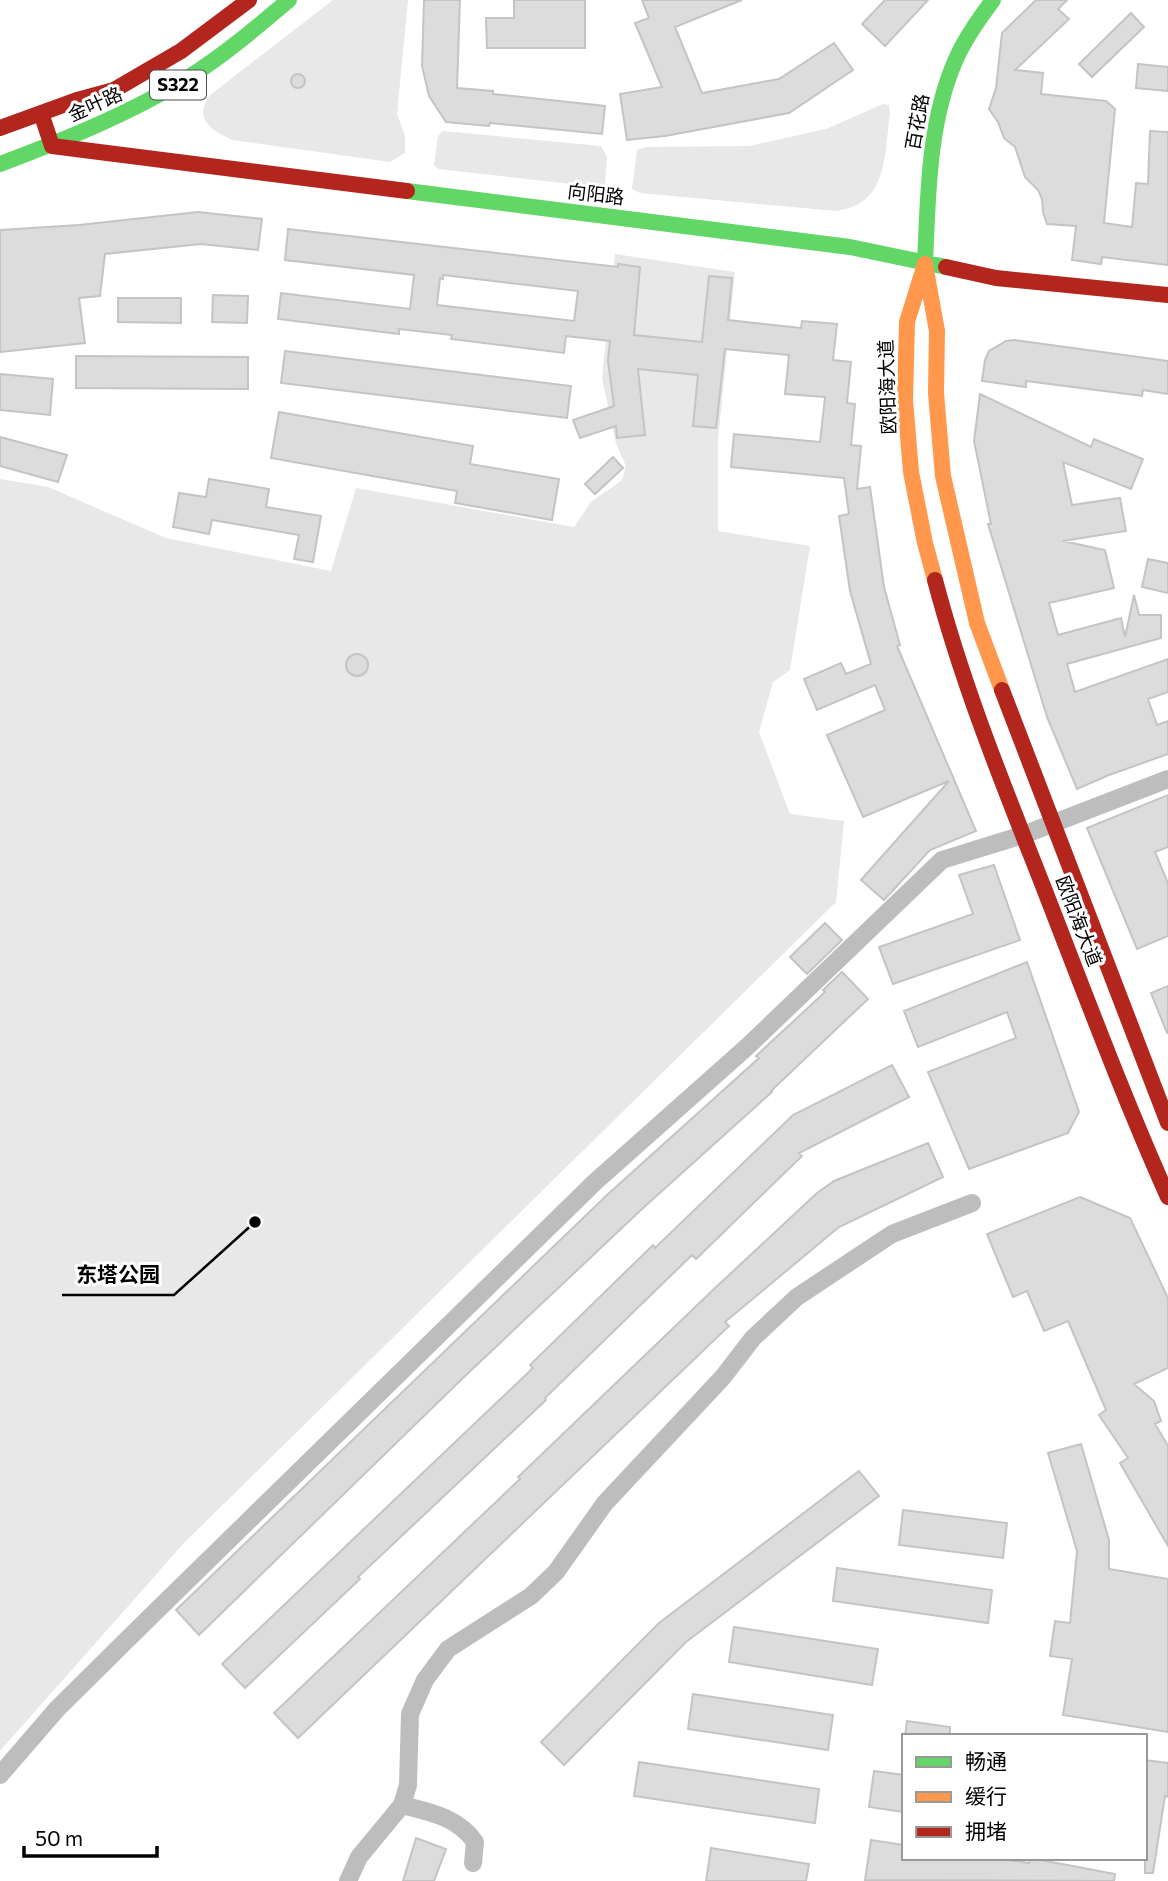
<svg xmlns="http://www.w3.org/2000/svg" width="1168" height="1881" viewBox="0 0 1168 1881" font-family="Commissioner,'Noto Sans SC',sans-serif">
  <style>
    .green { fill: #e8e8e8 }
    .building { fill: #dcdcdc; stroke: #c4c4c4; stroke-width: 2; fill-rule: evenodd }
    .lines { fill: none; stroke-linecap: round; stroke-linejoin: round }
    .street { stroke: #bdbdbd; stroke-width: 18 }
    .fast { stroke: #63d668; stroke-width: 16 }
    .slow { stroke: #ff974d; stroke-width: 16 }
    .jam { stroke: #b3261e; stroke-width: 16 }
    .labels { text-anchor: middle; stroke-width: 6; stroke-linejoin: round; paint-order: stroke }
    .shield { fill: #fff; stroke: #4c4c4c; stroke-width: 2 }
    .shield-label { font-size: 18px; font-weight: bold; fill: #000 }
    .street-label { font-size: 19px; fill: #000; stroke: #fff }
    .leader { fill: none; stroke: #000; stroke-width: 2.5 }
    .callout-dot { fill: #000; stroke: #fff; stroke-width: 2.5 }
    .callout-label { font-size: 21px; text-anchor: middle; font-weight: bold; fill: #000; stroke: #fff; stroke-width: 6; stroke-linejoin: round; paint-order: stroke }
  </style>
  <rect width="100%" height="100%" fill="#fff"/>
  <!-- green -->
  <path class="green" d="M333,0H408L397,114L405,136V153L390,162L232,140C211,130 193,119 210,95Z
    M883,104L889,105L890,113C884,155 889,204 836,211L640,193L632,189L637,150L646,147L750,146L826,129Z
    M443,131L601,146L607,157L605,185L598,187L438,169L434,165L438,136Z
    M615,254L735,272L718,440V531L810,546L790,670L773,682L759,732L790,814L844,821L836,902L184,1543L0,1751V479L48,487L166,538L331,571L356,488L574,527L591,502L622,480L626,466L616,444L602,378Z"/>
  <!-- building -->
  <path class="building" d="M424,0H460L457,88L493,91V94L605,106L602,134L490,123L489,126L446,122L429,96L422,66Z
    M514,0H585V48H487L486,18H514Z
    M642,0H742L675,27L702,93L779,79L834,43L853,70L789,113L665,136L627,140L620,94L662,87L635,23L649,18Z
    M885,0H928L885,46L862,24Z
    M1036,0H1067L1058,9L1069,19L1015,70L1043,73L1041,94L1106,101L1115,109L1104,223L1132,227L1136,183L1148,184L1150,131L1168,132V265L1102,257L1101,264L1072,260L1076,226L1047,224L1043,212L1042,199L1038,190L1025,177L1015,147L1004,138L998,122L989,109L996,88L1002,33Z
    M1131,13L1144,27L1092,77L1079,64Z
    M1138,64L1168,67V91L1136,88Z
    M291 81a7 7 0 1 1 14 0a7 7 0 1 1-14 0Z
    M198,212L262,219L258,250L201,244L105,254L100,296L79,298L85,343L0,352V230L79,225Z
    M288,229L618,267V264L640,267L634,335L702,342L709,276L732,278L728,320L801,328L802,321L837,324L833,360L851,362L847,403L855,404L851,445L861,446L857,489L870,487L884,587L900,645L897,646L976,831L930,850L884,900L861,880L949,781L863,817L827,735L885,710L875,685L817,710L804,679L841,663L846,674L871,664L850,591L839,516L849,514L844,478L731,467L734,434L820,442L825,397L785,394L789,355L725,349L716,428L693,426L698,375L638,369L645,435L617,438L616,426L580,438L573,420L614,406L608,361L610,341L566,336L564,353L451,339L452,335L399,329V334L278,319L281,293L410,309L414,275L285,260ZM443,275L578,291L574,321L437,305L440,278L443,279Z
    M213,295L248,296L247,323L212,322Z
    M118,298H181V323L118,322Z
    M1014,340L1168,361V394L1143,390L1142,396L1026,381V387L982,381L985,360L989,351L1006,341Z
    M285,351L571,386L567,418L281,383Z
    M76,356L248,357V389L76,388Z
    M0,374L53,379L50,415L0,410Z
    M980,394L1091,447L1094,439L1143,459L1131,489L1063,462L1072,505L1120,498L1126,531L1063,541L1105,550L1114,588L1049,603L1058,635L1121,618L1125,637L1134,595L1139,615H1161V638L1067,664L1075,692L1168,659V692L1148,699L1157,725L1168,721V754L1109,775L1077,789L1047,717L988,524H991L974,441Z
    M279,412L473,446L470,464L559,479L552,520L455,503L457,491L271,458Z
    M0,437L67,455L58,482L0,466Z
    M613,457L623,468L595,494L585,484Z
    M209,479L269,489L266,507L321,516L313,562L294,559L299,535L212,520L209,534L173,527L179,493L206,497Z
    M1148,559L1168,563V593L1142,587Z
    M346 665a11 11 0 1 1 22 0a11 11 0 1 1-22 0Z
    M1168,795V847L1155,852L1168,883V936L1137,949L1087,828Z
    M994,865L1020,940L893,984L879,947L973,914L959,875Z
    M825,923L842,940L807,974L790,957Z
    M1027,962L1079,1112L1068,1133L969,1169L928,1072L1016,1038L1007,1012L918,1047L904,1011Z
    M842,972L868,999L771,1091L772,1092L642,1209L464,1377L199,1635L176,1610L607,1195L759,1058L756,1056L825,992L823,990Z
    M1168,986V1033H1167L1151,993Z
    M892,1065L909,1097L799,1153L802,1156L696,1259L692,1255L545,1398L546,1400L358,1577L360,1579L245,1688L222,1664L533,1368L530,1365L653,1245L655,1248L793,1115Z
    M928,1143L943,1177L839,1227L725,1322L729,1326L298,1738L274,1713L520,1479L518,1477L714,1289L817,1193L834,1181Z
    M1080,1197L1130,1218L1168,1298V1368L1134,1384L1154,1401L1161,1421L1155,1424L1168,1446V1546L1120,1463L1128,1458L1099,1415L1106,1410L1068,1321L1044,1331L1027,1291L1013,1297L987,1234Z
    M1081,1444L1109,1540V1569L1168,1579V1732L1063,1715L1072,1659L1050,1656L1055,1621L1070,1623L1077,1551L1048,1453Z
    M859,1471L879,1496L686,1642L564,1765L541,1742L659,1623Z
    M903,1510L1007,1523L1003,1558L899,1545Z
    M837,1568L992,1590L988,1623L833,1601Z
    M734,1627L878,1649L872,1685L729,1662Z
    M693,1694L833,1715L828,1750L688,1729Z
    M907,1721L950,1727V1736H905Z
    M1145,1760L1168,1763V1797L1165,1796L1153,1873H1145Z
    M639,1762L819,1789L815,1823L634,1796Z
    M874,1771L904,1775V1812L869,1807Z
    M416,1838L446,1849L434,1881H403Z
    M871,1840L904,1845V1858H995L1029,1863L1030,1858L1115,1874L1114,1881L865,1880Z
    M711,1848L809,1864L806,1881H706Z"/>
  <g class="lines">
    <!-- street -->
    <path class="street" d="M0,1775L57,1709L146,1621L595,1182L748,1046L942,860L1023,835L1168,779
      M402,1805C430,1812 458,1817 475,1842L473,1863
      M348,1881L359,1857L402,1805L408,1785L410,1714L425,1680L448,1649L531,1596L556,1572L605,1503L723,1377L753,1338L797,1297L892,1234L972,1203"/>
    <!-- fast -->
    <path class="fast" d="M0,164C64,140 127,115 186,79C223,56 256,28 289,0
      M407,191L850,247L946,267
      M925,264C928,196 928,122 956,59C966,37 979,19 993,0"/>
    <!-- slow -->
    <path class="slow" d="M925,264L907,322L905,400L911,472L925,543L935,580
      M926,270L937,331L936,393L943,476L977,623L1002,690"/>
    <!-- jam -->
    <path class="jam" d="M41,113L52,146L407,191
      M0,128L77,100L114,90L181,51L249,0
      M946,267L996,278L1168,295
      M935,580C963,687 1005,789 1045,891C1085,994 1123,1096 1168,1197
      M1002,690L1168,1123"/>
  </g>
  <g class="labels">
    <!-- shield labels -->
    <rect class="shield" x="150" y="70.5" width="56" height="29" rx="5"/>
    <g class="shield-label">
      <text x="178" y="91">S322</text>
    </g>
    <!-- street labels -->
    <g class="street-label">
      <text transform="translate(95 104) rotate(-24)" y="7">金叶路</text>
      <text transform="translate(917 122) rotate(-80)" y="7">百花路</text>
      <text transform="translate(596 194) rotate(7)" y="7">向阳路</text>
      <text transform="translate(887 387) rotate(-92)" y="7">欧阳海大道</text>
      <text transform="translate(1079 921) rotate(69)" y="7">欧阳海大道</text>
    </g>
  </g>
  <!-- callouts -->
  <path class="leader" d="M255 1222L174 1295H62"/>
  <circle class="callout-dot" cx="255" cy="1222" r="7"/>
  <g class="callout-label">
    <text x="118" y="1282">东塔公园</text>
  </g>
  <!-- legend -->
  <rect x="902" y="1734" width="245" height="126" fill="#ffffff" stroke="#999999" stroke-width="2"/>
  <rect x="916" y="1757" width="35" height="10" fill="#63d668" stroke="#999999" stroke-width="2"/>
  <text x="965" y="1769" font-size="21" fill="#000000">畅通</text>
  <rect x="916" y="1792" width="35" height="10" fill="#ff974d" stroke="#999999" stroke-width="2"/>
  <text x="965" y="1804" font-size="21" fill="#000000">缓行</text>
  <rect x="916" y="1827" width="35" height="10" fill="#b3261e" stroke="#999999" stroke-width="2"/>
  <text x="965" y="1839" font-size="21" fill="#000000">拥堵</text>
  <!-- scale -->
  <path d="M24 1846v10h133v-10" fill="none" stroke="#000000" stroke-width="3.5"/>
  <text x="35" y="1846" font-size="21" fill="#000000" stroke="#ffffff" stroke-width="5" paint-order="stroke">50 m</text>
</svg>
